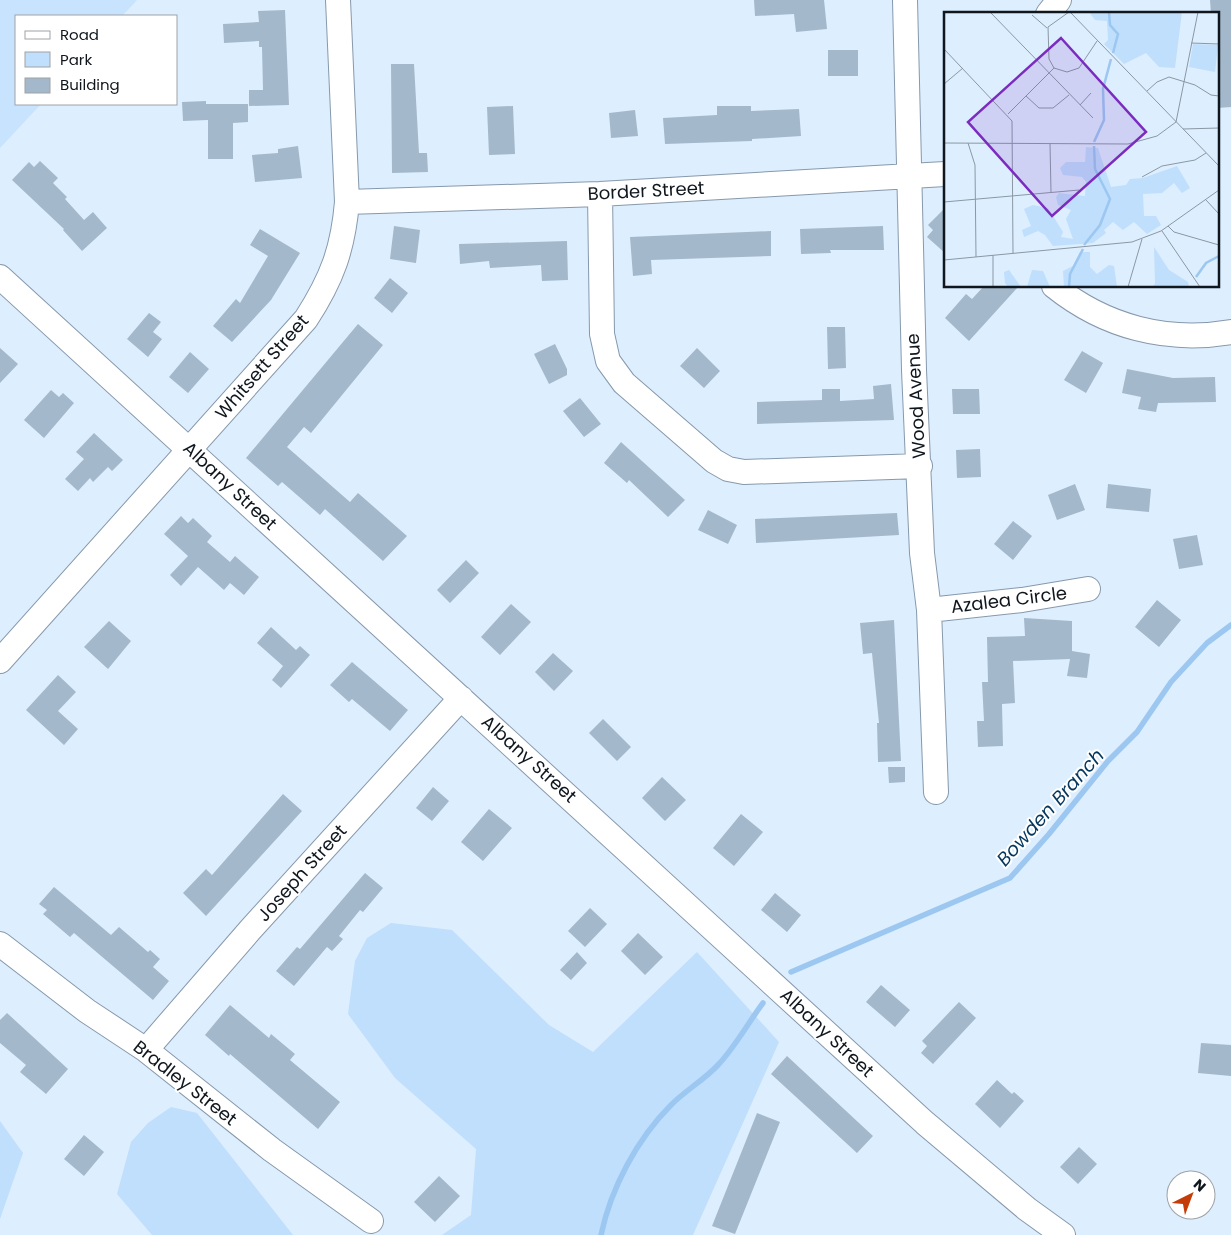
<svg xmlns="http://www.w3.org/2000/svg" width="1231" height="1235" viewBox="0 0 1231 1235" font-family="Poppins,sans-serif">
  <style>
    .built { fill: #c8e3fd }
    .green { fill: #bfdffc }
    .lines { fill: none; stroke-linecap: round; stroke-linejoin: round }
    .stream { stroke: #9cc7f1; stroke-width: 5.5 }
    .building { fill: #a3b8cb }
    .minor-casing { stroke: #8699ac; stroke-width: 26 }
    .minor { stroke: #fff; stroke-width: 24 }
    .labels { text-anchor: middle; stroke-width: 4; stroke-linejoin: round; paint-order: stroke }
    .street-label { font-size: 18px; fill: #0f161d; stroke: #fff }
    .water-label { font-size: 19px; font-style: italic; fill: #05385e; stroke: #fff }
    .inset-river { fill: none; stroke: #9cc7f1; stroke-width: 2.5 }
    .inset-road { fill: none; stroke: #8b98a4; stroke-width: 1 }
    .view { fill: #7b2cbf; fill-opacity: 0.15; stroke: #7b2cbf; stroke-width: 2.5 }
    .inset-edge { fill: none; stroke: #0f161d; stroke-width: 2.5 }
  </style>
  <rect width="100%" height="100%" fill="#ddeefe"/>
  <!-- built -->
  <path class="built" d="M0,0H137L122,16H16V104H41L0,148Z"/>
  <!-- green -->
  <path class="green" d="M391,923L452,930L549,1025L593,1052L697,952L779,1042L693,1235H442L471,1215L476,1149L395,1078L348,1014L355,961L367,938Z
    M171,1107L197,1113L293,1235H152L117,1194L131,1142L148,1123Z
    M0,1121L23,1153L0,1219Z"/>
  <g class="lines">
    <!-- stream -->
    <path class="stream" d="M791,972L1010,878L1049,834L1108,761L1137,732L1171,682L1207,643L1231,625
      M601,1235C611,1188 637,1139 671,1105C686,1090 704,1080 718,1065C735,1047 748,1023 763,1003"/>
  </g>
  <!-- building -->
  <path class="building" d="M754,0H824L827,29L796,32L794,14L755,16Z
    M1210,0H1231V107L1217,108V14H1211Z
    M285,10L289,105L249,106V90H263L262,47H259V41L224,43L223,24L259,22L258,11Z
    M828,50H858V76H828Z
    M391,64H414L419,153H427L428,172L392,173Z
    M206,101V104H248V122L233,123V159H208V120L183,121L182,102Z
    M513,106L515,154L489,155L487,107Z
    M717,106H751V111L799,109L801,136L752,139V141L665,144L663,118L717,115Z
    M635,110L638,136L611,138L609,113Z
    M298,146L302,178L255,182L252,155L278,153V149Z
    M40,161L58,178L53,183L67,197L65,199L84,220L93,212L107,228L82,251L63,230L64,229L12,180L29,162L34,167Z
    M945,208V253L927,237L933,230L928,225Z
    M394,226L420,230L416,263L390,259Z
    M883,226L884,250H830L831,253L801,254L800,229Z
    M260,229L300,253L271,300L232,342L213,326L236,299L240,303L268,256L250,245Z
    M771,231V256L651,260L652,274L633,276L630,237Z
    M567,241L568,280L542,281L541,265L490,268L489,261L460,264L459,244Z
    M390,278L408,293L392,313L374,298Z
    M984,286H1019L969,341L945,318L966,294L972,299Z
    M149,313L161,322L153,332L162,339L148,357L127,339Z
    M358,324L383,345L311,433L304,427L287,447L350,502L358,493L407,536L383,561L325,509L320,515L282,482L278,486L246,458Z
    M827,327H845L846,368L828,369Z
    M555,344L567,369V375L549,384L534,354Z
    M0,348L18,364L0,383Z
    M697,348L720,371L704,388L680,366Z
    M1082,351L1103,363L1086,393L1064,380Z
    M190,352L209,369L188,393L169,377Z
    M1127,369L1173,378L1215,377L1216,402L1158,403L1156,412L1138,409L1141,397L1122,393Z
    M891,384L894,420L757,424V402L822,400V389H840V401L874,399L873,386Z
    M952,389H979L980,414H953Z
    M51,390L59,397L63,393L74,403L44,438L24,420Z
    M580,398L601,424L584,437L563,411Z
    M94,433L123,460L112,471L108,467L93,482L90,478L78,491L65,479L84,459L76,452Z
    M621,442L685,500L668,517L629,480L627,483L604,463Z
    M980,449L981,477L957,478L956,450Z
    M1075,484L1085,510L1057,520L1048,495Z
    M1108,484L1151,489L1149,512L1106,508Z
    M708,510L737,525L728,544L698,530Z
    M897,513L899,535L756,543L755,519Z
    M181,516L188,523L193,518L212,536L207,542L230,562L235,556L259,577L244,595L230,583L224,590L198,567L181,586L170,575L188,556L164,534Z
    M1013,521L1032,536L1013,560L994,544Z
    M1197,535L1203,565L1179,569L1173,539Z
    M466,560L479,573L450,603L437,590Z
    M1157,600L1181,620L1159,647L1135,627Z
    M511,604L531,622L500,655L481,637Z
    M1024,618L1072,621V651L1090,654L1087,678L1067,676L1070,659L1013,661L1015,703L1002,704L1003,746L978,747L977,721H984L982,682H988L987,637L1025,636Z
    M894,620L901,761L878,762L877,723H879L872,653L863,654L860,623Z
    M109,621L131,641L108,669L84,647Z
    M271,627L296,650L300,646L310,655L281,688L272,680L283,666L257,643Z
    M553,653L573,671L554,691L535,672Z
    M352,662L408,710L390,731L352,699L349,702L330,685Z
    M58,675L76,692L58,711L78,729L64,745L26,710Z
    M603,719L631,747L617,761L589,733Z
    M888,767H905V782L889,783Z
    M662,777L686,800L665,821L642,798Z
    M433,787L449,801L432,821L416,808Z
    M283,794L302,811L206,916L183,893L206,869L212,875Z
    M489,809L512,828L483,861L461,842Z
    M741,814L763,832L734,866L713,848Z
    M365,873L383,888L363,912L360,910L339,936L343,939L332,951L327,947L294,986L276,971L297,947L300,949Z
    M54,887L111,935L119,927L148,952L150,950L160,959L153,967L169,981L153,1000L74,933L70,937L43,914L47,910L39,904Z
    M775,893L801,915L787,932L761,910Z
    M590,908L607,924L585,947L568,931Z
    M638,933L663,957L645,975L621,951Z
    M577,952L587,963L571,980L560,970Z
    M881,985L910,1010L895,1027L866,1002Z
    M959,1002L976,1018L933,1064L921,1053L927,1046L922,1041Z
    M230,1005L269,1038L271,1034L295,1054L290,1060L340,1102L318,1129L230,1054L229,1056L205,1035Z
    M7,1013L68,1069L46,1094L20,1072L26,1065L0,1043V1020Z
    M1201,1043L1231,1045V1076L1198,1073Z
    M787,1056L873,1136L857,1153L771,1074Z
    M997,1080L1012,1094L1014,1092L1024,1101L1000,1128L975,1104Z
    M757,1113L780,1122L735,1234L712,1226Z
    M84,1135L104,1152L84,1176L64,1159Z
    M1079,1147L1097,1164L1078,1184L1060,1167Z
    M439,1176L460,1196L435,1222L414,1202Z"/>
  <g class="lines">
    <!-- minor casing -->
    <g class="minor-casing">
      <path id="minor" d="M905,0L914,370L922,553L929,610L936,792
        M1048,14L1059,0
        M600,194L602,334L608,361L624,383L714,461L728,469L744,472L920,466
        M347,202L600,194L945,174
        M0,277L925,1123L1027,1209L1063,1235
        M1054,286C1105,327 1167,343 1231,332
        M929,610L1022,600L1088,589
        M0,661L306,319C332,279 343,249 347,202L338,0
        M0,944L87,1011L146,1050L272,1150L371,1221
        M146,1050L250,930L461,698"/>
    </g>
    <!-- minor -->
    <use href="#minor" class="minor"/>
  </g>
  <g class="labels">
    <!-- street labels -->
    <g class="street-label">
      <text transform="translate(646 191) rotate(-3)" y="6">Border Street</text>
      <text transform="translate(262 367) rotate(-49)" y="6">Whitsett Street</text>
      <text transform="translate(916 396) rotate(-93)" y="6">Wood Avenue</text>
      <text transform="translate(230 486) rotate(43)" y="6">Albany Street</text>
      <text transform="translate(1009 600) rotate(-7)" y="6">Azalea Circle</text>
      <text transform="translate(529 759) rotate(42)" y="6">Albany Street</text>
      <text transform="translate(302 873) rotate(-48)" y="6">Joseph Street</text>
      <text transform="translate(827 1033) rotate(43)" y="6">Albany Street</text>
      <text transform="translate(185 1083) rotate(38)" y="6">Bradley Street</text>
    </g>
    <!-- water labels -->
    <g class="water-label">
      <text transform="translate(1050 807) rotate(-48)" y="7">Bowden Branch</text>
    </g>
  </g>
  <!-- overview -->
  <g transform="translate(944 12)">
    <rect width="275" height="275" fill="#ddeefe"/>
    <path d="M145,0H238L231,56L215,55L202,41L180,52L160,32L164,28L163,9L151,8ZM249,32L274,33L271,60L245,55ZM142,135L154,136L167,175L182,173L186,167L199,166L233,154L246,176L238,181L230,171L218,181L199,182L200,204H212L217,213L203,222L190,210L179,218L169,210L160,218L162,221L149,231L109,234L101,223L94,219L80,225L78,218L87,214L80,197L89,193L104,196L119,220L117,225L129,227L122,207L127,198L114,193L112,185L115,181L141,184L142,170L138,165L119,163L116,156L122,150H141ZM210,235L225,258L244,270L245,275H208L211,272ZM136,240H146V255L153,262L165,253L170,254L173,275H120L119,259L129,254ZM65,258L77,275H64L61,271L60,260ZM88,258L99,259L106,275H83Z" fill="#bfdffc"/>
    <path class="inset-river" d="M165,0L166,13L174,22L169,41M150,130L160,108L159,77L167,47M140,233L156,213L166,187L151,157L150,134M252,265L262,251L275,244M125,275L126,262L139,237"/>
    <path class="inset-road" d="M46,0L149,106M126,0L275,154M88,3L103,16M247,31L275,32M0,37L68,109L69,241M110,56L105,47L104,15L125,0M110,56L123,60L135,56L153,29M0,72L19,56M203,79L213,70L225,65L251,73L267,83L275,84M82,84L95,96H109L125,83M136,93L147,81M64,102L110,56M239,117L275,116M0,131L184,132L213,124L232,110L254,0M24,131L31,153L32,245M106,132L107,180M198,165L218,154L251,148L262,141M262,188L275,202M0,190L135,178M224,214L230,220L275,233M218,219L256,275M49,243V275M0,248L188,230L217,219L275,178M184,275L198,227"/>
    <path class="view" d="M117,26L202,120L108,204L24,110Z"/>
    <rect width="275" height="275" class="inset-edge"/>
  </g>
  <!-- legend -->
  <rect x="15" y="15" width="162" height="90" fill="#ffffff" stroke="#9fa2a5"/>
  <rect x="25" y="31" width="25" height="8" fill="#ffffff" stroke="#9fa2a5"/>
  <text x="60" y="40" font-size="15" fill="#0f161d">Road</text>
  <rect x="25" y="52" width="25" height="15" fill="#bfdffc" stroke="#9fa2a5"/>
  <text x="60" y="65" font-size="15" fill="#0f161d">Park</text>
  <rect x="25" y="78" width="25" height="15" fill="#a3b8cb" stroke="#9fa2a5"/>
  <text x="60" y="90" font-size="15" fill="#0f161d">Building</text>
  <!-- north arrow -->
  <g transform="translate(1191 1195) rotate(42)"><circle r="24" fill="#ffffff" stroke="#9fa2a5"/>
  <path d="M0-4L9 19L0 12L-9 19Z" fill="#c43c07"/>
  <text y="-8" font-size="14" font-weight="bold" text-anchor="middle" fill="#0f161d">N</text>
  </g>
</svg>
